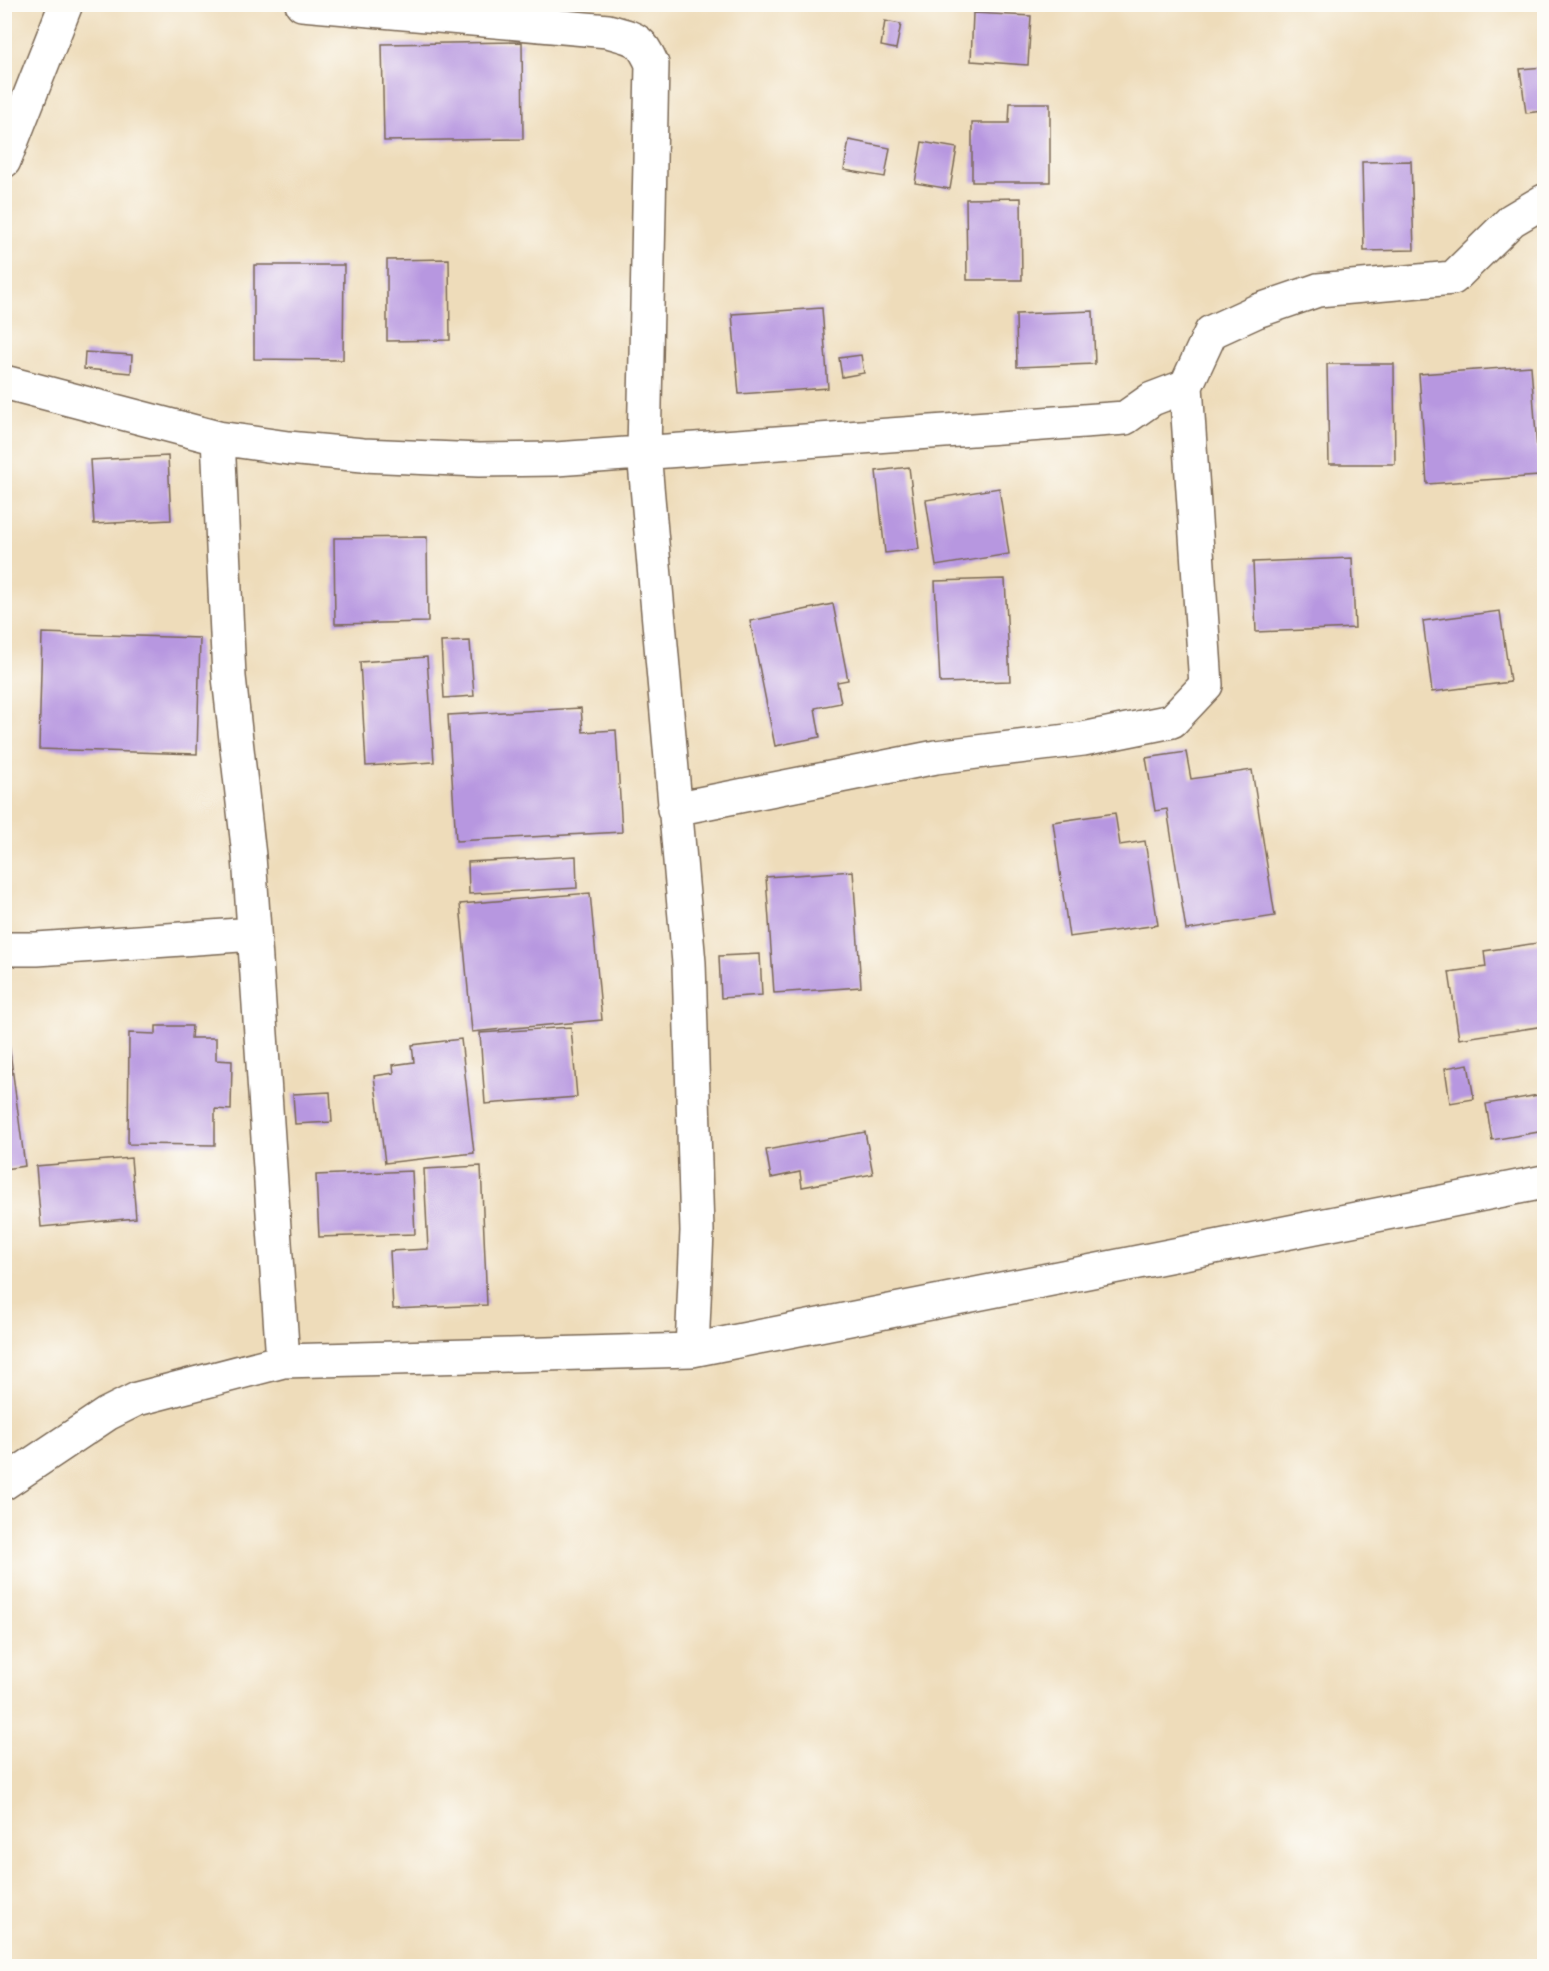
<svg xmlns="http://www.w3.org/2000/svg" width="1549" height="1971" viewBox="0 0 1549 1971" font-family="Dekko,sans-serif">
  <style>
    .building { fill: #b797e0 }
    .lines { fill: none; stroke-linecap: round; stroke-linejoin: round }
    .minor-casing { stroke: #7a6855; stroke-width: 36 }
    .minor { stroke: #fff; stroke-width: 33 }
  </style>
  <rect width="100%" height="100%" fill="#fdfcf7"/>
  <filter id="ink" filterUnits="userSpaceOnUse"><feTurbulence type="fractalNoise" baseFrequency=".0167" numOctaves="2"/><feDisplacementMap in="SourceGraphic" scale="12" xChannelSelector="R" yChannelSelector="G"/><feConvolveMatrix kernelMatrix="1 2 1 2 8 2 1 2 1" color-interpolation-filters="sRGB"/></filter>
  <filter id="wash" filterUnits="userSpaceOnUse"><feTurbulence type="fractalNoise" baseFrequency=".008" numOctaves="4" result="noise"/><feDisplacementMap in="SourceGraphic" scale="24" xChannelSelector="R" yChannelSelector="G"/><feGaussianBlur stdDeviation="1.35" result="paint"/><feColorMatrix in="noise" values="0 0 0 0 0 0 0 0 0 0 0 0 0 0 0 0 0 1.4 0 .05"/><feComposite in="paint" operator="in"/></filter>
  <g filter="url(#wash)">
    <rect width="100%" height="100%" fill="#eedcba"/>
    <g id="blocks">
      <!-- building -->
      <path class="building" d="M973,13L1031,16L1028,65L971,61Z
        M885,21L901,24L896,49L881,46Z
        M522,42L523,139L384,141L382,44Z
        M1544,67V111L1526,113L1520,69Z
        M1010,103H1050V182H972V123H1009Z
        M849,140L890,148L885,177L844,170Z
        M922,142L957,148L950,189L915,183Z
        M1411,161L1414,250L1364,251L1362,162Z
        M1021,198L1022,280H967L966,199Z
        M449,259L450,340L387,341V260Z
        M254,265H344L343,360L254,359Z
        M822,308L828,388L739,394L732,314Z
        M1093,311L1095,364L1017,367L1016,314Z
        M85,352L132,355L131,373L84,369Z
        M861,355L864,373L842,377L839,358Z
        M1327,364H1394L1395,464H1329Z
        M1531,366L1539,476L1427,484L1419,374Z
        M168,456L171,520L94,524L90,460Z
        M909,467L919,549L885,553L876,471Z
        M999,488L1009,554L936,566L926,500Z
        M427,537L428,622L335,624L334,538Z
        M1352,558L1355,628L1256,632L1253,562Z
        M1005,579L1010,681L940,683L935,581Z
        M833,604L848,680L837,682L841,703L815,708L820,737L775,746L750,621Z
        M1500,611L1510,682L1432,692L1423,621Z
        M42,633L200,638L197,754L39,749Z
        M470,641L474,696L444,698L441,642Z
        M427,657L434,762L366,766L360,662Z
        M581,708L583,732L616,730L622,832L456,841L448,715Z
        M1186,752L1191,779L1252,770L1275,916L1186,930L1167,809L1155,811L1146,758Z
        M1115,813L1120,845L1145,841L1158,925L1069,937L1053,822Z
        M576,856L577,888L469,894L468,862Z
        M853,871L861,987L774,993L766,877Z
        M590,893L602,1020L472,1032L460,904Z
        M1544,942V1026L1459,1039L1449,972L1486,967L1484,951Z
        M760,954L762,995L721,998L719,956Z
        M156,1026H192L191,1038H216V1060L232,1061L231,1110L215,1109V1145L128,1144L129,1033L156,1034Z
        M571,1027L577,1097L485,1104L480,1033Z
        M461,1039L474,1153L385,1163L374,1076L394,1073L393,1065L414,1062L412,1045Z
        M9,1044L25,1166L4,1169V1045Z
        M1468,1064L1474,1099L1450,1103L1445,1068Z
        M330,1092L332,1122L295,1124L293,1094Z
        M1544,1094V1131L1492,1140L1486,1104Z
        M865,1132L873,1174L802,1187L800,1172L771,1178L766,1150Z
        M131,1158L136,1218L41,1227L36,1166Z
        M481,1166L487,1305L393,1309L390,1251L428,1249L424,1169Z
        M412,1171L415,1234L319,1237L316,1175Z"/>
    </g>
  </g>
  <g filter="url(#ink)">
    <use href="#blocks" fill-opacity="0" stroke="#7a6855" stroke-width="1.5"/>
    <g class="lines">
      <!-- minor casing -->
      <g class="minor-casing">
        <path id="minor" d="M4,161L66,4
          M4,382L218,438L288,448L363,455L479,460L556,459L1125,418L1152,399L1186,386L1211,332L1257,311L1318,290L1453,278L1512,220L1544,201
          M218,438L229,677L249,856L283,1361
          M674,809L936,757L1083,739L1172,721L1206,685L1186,386
          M4,949H37L254,934
          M692,1350L1544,1182
          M4,1483L107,1414L137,1399L283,1361L692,1350L697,1231L689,963L644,452L652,64C640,37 635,39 608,31L302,4"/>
      </g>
      <!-- minor -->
      <use href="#minor" class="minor"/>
    </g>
  </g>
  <!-- margin -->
  <rect width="1549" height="1971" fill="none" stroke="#fdfcf7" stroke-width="24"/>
</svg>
